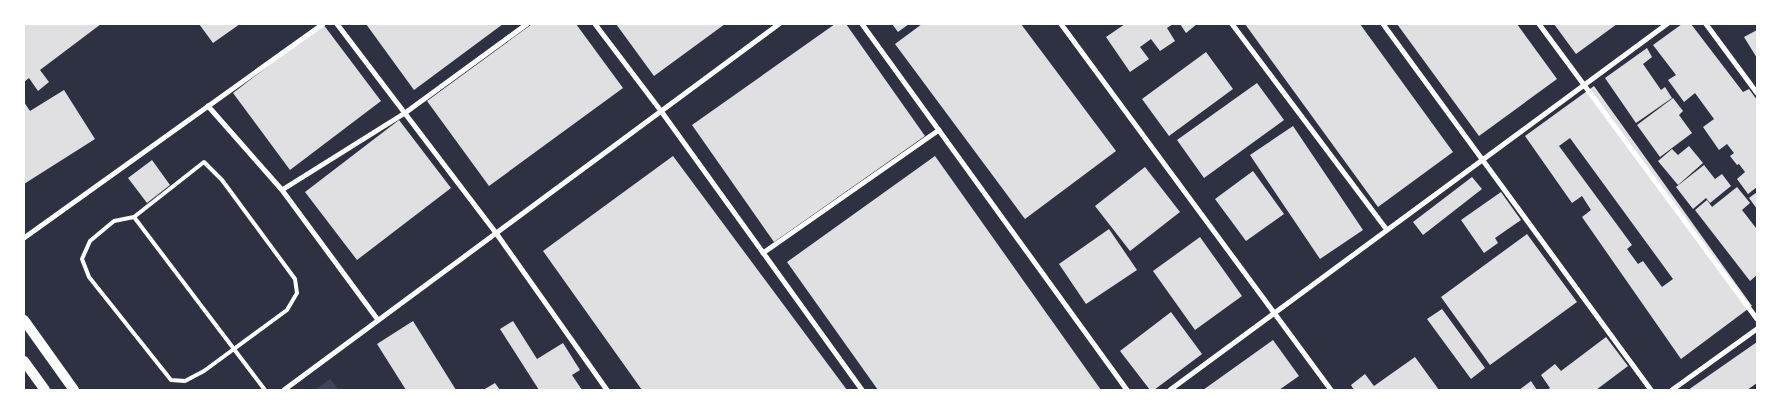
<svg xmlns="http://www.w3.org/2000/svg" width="1781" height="414" viewBox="0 0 1781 414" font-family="'Fira Sans',sans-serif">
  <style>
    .green { fill: #3c4559 }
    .building { fill: #e0e0e3; fill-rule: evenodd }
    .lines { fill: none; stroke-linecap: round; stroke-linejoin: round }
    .service { stroke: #fff; stroke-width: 4 }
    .minor { stroke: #fff; stroke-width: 5 }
    .secondary { stroke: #fff; stroke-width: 10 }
  </style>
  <rect width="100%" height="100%" fill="#2d3142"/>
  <!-- green -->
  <path class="green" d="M330,379L339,390H315Z"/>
  <!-- building -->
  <path class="building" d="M24,24H101L40,70L49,82L38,91L29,78L24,82Z
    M199,24H240L213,43Z
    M323,24L381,101L290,170L233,93Z
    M366,24H503L414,90Z
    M532,24H576L623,88L489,186L427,101Z
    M616,24H725L654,76Z
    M835,24H846L925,136L774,242L692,125Z
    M892,24H909L898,32Z
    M922,24H1021L1116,151L1025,219L895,44Z
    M1125,24H1173L1167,28L1175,41L1160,51L1151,39L1140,47L1149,59L1130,72L1106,37Z
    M1180,24H1197L1186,33Z
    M1245,24H1360L1453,152L1378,207Z
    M1397,24H1517L1557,79L1479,136Z
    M1554,24H1617L1576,54Z
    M1682,24H1691L1743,92L1749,89L1757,100V187L1748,194L1737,179L1745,172L1739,164L1737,165L1730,156L1734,153L1727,144L1719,150L1703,127L1714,119L1695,93L1684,102L1668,80L1676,75L1653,45Z
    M1757,30V58L1744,37Z
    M1647,48L1652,57L1643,64L1661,90L1665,87L1672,98L1636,123L1605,78Z
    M1206,52L1233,89L1169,136L1142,99Z
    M1257,83L1284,120L1204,178L1177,140Z
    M1594,86L1752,306L1681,359L1582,217L1591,210L1582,196L1572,203L1525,136ZM1570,138L1673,279L1662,287L1643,261L1638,264L1627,249L1632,245L1559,146Z
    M64,90L95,139L24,184V102L30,111Z
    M1673,98L1683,111L1679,115L1692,133L1660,157L1637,125Z
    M399,120L451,188L357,260L305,192Z
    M1293,126L1363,230L1320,259L1250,155Z
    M1689,146L1703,163L1678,185L1658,161L1672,149L1678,155Z
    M673,156L754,265L847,390H642L543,251Z
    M935,156L1101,390H878L787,262Z
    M152,160L170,185L147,203L128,178Z
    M1704,165L1715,179L1722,174L1731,186L1710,203L1706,198L1693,209L1676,187Z
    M1145,167L1180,212L1130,251L1095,206Z
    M1253,171L1284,214L1246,241L1215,199Z
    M1472,177L1482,189L1423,235L1413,222Z
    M1737,187L1750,203L1742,210L1756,228L1757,227V275L1750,281L1695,210L1707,200L1712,207Z
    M1501,192L1521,220L1495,238L1498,243L1484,253L1461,220Z
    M1757,192V209L1749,198Z
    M1109,229L1137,270L1086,304L1059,264Z
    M1527,234L1577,302L1490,365L1441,297Z
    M1200,237L1242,296L1195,330L1153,271Z
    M1442,309L1485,368L1471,379L1427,319Z
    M1171,312L1202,354L1154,390H1150L1120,351Z
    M413,321L456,390H406L377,344Z
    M513,321L537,359L563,343L580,370L572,375L582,390H539L500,329Z
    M1606,337L1628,366L1596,390H1547L1550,388L1541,375L1555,364L1561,371Z
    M1273,340L1299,376L1279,390H1203Z
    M1757,342V383L1747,390H1688Z
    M1415,357L1439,390H1354L1351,385L1365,374L1374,386Z
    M1531,381L1537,390H1519Z
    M495,383L500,390H483Z"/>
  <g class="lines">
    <!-- service -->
    <path class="service" d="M204,162L222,180L295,279L297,293L287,310L204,371L185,381L171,380L89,277L82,259L90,241L114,221L134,217Z
      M134,217L265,390"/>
    <!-- minor -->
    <path class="minor" d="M337,24L496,233L607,390
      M595,24L661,111L862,390
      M862,24L1127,390
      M1061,24L1331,390
      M1232,24L1387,230
      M1383,24L1651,390
      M1539,24L1757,319
      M1706,24L1757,93
      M208,106L282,190L378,320
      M282,190L405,113L527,24
      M24,238L323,24
      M763,253L939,130
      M284,390L779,24
      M1170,390L1667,24
      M1672,390L1757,329"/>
    <!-- secondary -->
    <path class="secondary" d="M24,320L74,390
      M24,361L45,390"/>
  </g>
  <!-- border -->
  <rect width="1781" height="414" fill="none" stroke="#ffffff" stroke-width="50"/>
</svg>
